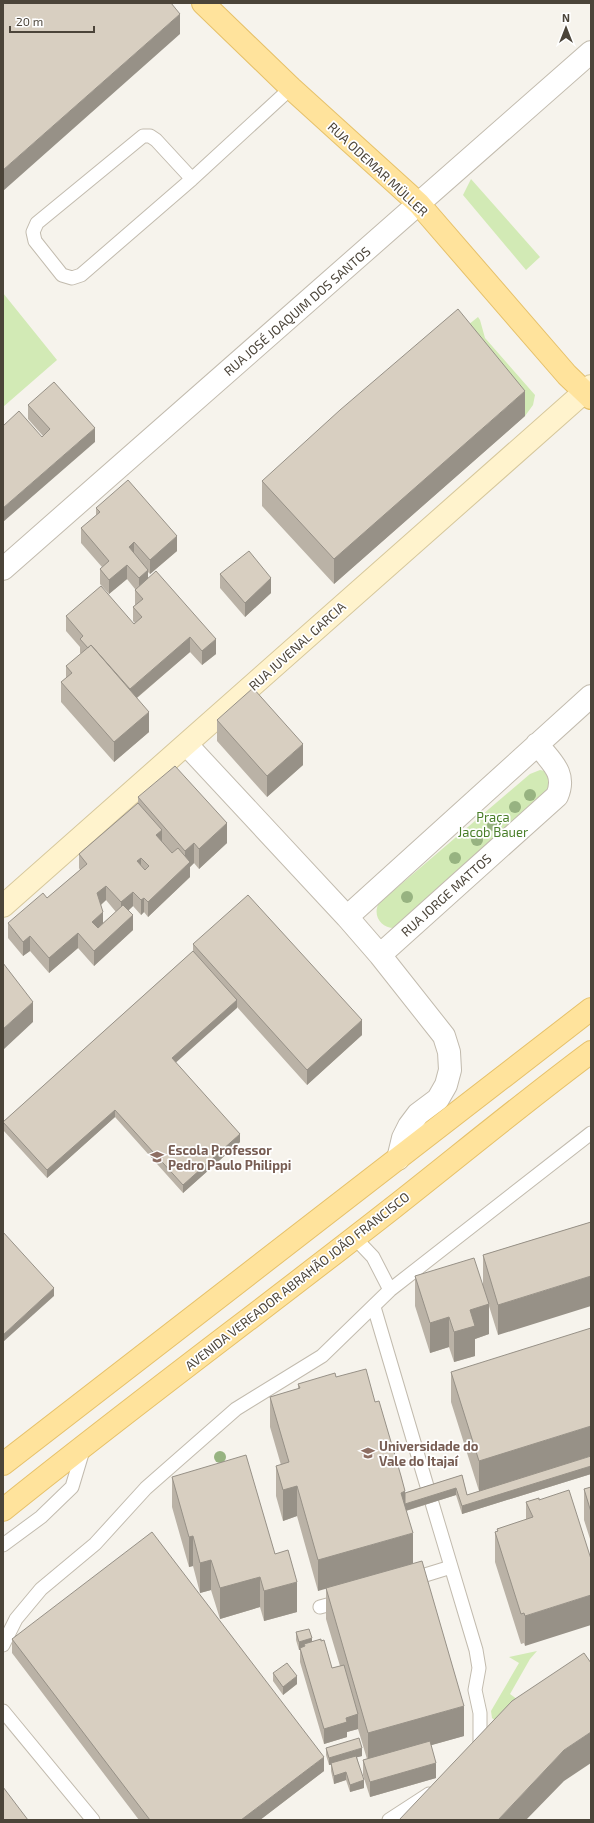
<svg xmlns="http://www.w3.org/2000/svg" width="594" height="1823" viewBox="0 0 594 1823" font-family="'Exo 2',sans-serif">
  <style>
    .green { fill: #d2eab5 }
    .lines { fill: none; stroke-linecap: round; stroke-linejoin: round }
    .lane-casing { stroke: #c2bbae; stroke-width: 15 }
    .street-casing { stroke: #c2bbae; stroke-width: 24 }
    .secondary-casing { stroke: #d6c79b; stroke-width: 24 }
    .primary-casing { stroke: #e6c16a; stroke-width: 24 }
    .lane { stroke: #fff; stroke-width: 13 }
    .street { stroke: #fff; stroke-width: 22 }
    .secondary { stroke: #fff3cd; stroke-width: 22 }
    .primary { stroke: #ffe39c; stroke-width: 22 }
    .tree { fill: #97b381 }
    .wall { fill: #bab2a6; fill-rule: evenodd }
    .shaded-wall { fill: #979187 }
    .building { fill: #d8cfc1; stroke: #979187; fill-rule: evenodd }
    .labels { text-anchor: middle; stroke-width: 3.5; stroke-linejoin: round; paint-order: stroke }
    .street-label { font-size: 13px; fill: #4b4439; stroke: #fff }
    .park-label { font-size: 13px; fill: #4a7f2a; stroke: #fff }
    .education-label { font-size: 13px; font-weight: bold; fill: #785e54; stroke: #fff; text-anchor: start }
  </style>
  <rect width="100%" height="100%" fill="#f6f3ec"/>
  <!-- green -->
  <path class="green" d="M471,179L540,257L526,270L463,195Z
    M3,293L57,360L3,407Z
    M478,317L480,320L485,338L535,395L533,405L525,416L458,333Z
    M540,770L545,771L554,785L394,928C381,928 372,915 379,903L530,774Z
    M537,1651L530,1659L510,1694L525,1705L498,1723L492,1718L491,1711L519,1663L509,1657Z"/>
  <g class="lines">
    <!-- lane casing -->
    <g class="lane-casing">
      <path id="lane" d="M192,179L156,140L150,136H143L37,223L33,232L35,241L62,275L72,278L81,275L192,179L291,88
        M354,1237L373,1257L390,1290
        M374,1307L429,1493
        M432,1503L476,1650L479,1668L475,1690L480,1713V1745
        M3,1545L41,1517L72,1487L84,1447
        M409,1580L451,1567
        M320,1607L342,1601
        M3,1645L16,1619L41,1589L95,1544L146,1488L236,1409L322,1356L390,1290L591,1133
        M3,1711L93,1820
        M389,1820L429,1794"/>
    </g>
    <!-- street casing -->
    <g class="street-casing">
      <path id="street" d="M3,569L591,52
        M187,745L347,917L380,955L444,1036L449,1052L450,1070L446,1085L438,1099L418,1114L409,1126L403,1138L398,1159
        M347,917L591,696
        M380,955L557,796C567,773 551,762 537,744"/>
    </g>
    <!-- secondary casing -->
    <g class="secondary-casing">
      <path id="secondary" d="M3,906L591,386"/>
    </g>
    <!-- primary casing -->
    <g class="primary-casing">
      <path id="primary" d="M203,3L291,88L419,204L567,375L591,398
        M3,1464L591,1009
        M3,1510C132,1406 264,1309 394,1207C460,1155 524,1102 591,1052"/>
    </g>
    <!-- lane -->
    <use href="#lane" class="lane"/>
    <!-- street -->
    <use href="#street" class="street"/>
    <!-- secondary -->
    <use href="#secondary" class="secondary"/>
    <!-- primary -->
    <use href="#primary" class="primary"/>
  </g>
  <!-- trees -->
  <g class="tree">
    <circle cx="530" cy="795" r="6"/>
    <circle cx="515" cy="807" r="6"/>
    <circle cx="493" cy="825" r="6"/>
    <circle cx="477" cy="840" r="6"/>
    <circle cx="455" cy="858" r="6"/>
    <circle cx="407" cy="897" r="6"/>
    <circle cx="220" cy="1457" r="6"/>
  </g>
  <!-- wall -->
  <path class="wall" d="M28,405L95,442L42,437L43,436L28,419Z
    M525,416L334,584L262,506V481Z
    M96,508L177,551L150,574L148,572V578L216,654L202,665L190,652L137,698L149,732L114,762L61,702V682L66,678V666L81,654L80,653V647L66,631V616L135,623L133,621V607L135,605V589L127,579L109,594L100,584V569L102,567L81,543V528L96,516Z
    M220,574L271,593L245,617L220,588Z
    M217,720L303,765L267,797L217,741Z
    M138,797L227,843L199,869L194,863L190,867V877L148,917L144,912L141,915L133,906L128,911L133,930L94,966L78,948L49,973L30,951L23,956L8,938V923L47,898L80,870L79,868V854L138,803ZM106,900L116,912L103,923L101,905Z
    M193,944L362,1035L307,1085L237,1007L175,1062L240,1142L183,1193L115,1117L47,1178L3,1130V1122L193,951Z
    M591,1222L498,1335L489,1306V1334L475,1339V1356L454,1362L449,1347L430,1353L415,1306V1276L483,1284V1255Z
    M451,1372L591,1474L462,1514L456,1495L406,1511L318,1591L297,1516L283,1521L276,1496V1466L281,1465L270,1427V1397L298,1389V1384L336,1377L375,1402L405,1493L462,1475L467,1495L479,1491L451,1402Z
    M172,1477L275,1554L297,1612L264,1621L260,1607L220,1619L211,1590L200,1593L193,1566L189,1567L172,1507Z
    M591,1487V1542L584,1520V1489Z
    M539,1498L525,1646L524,1643L521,1644L495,1562V1532L497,1531V1529L526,1520V1502Z
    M326,1588L464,1736L431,1745L436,1778L370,1797L363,1775V1760L367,1759L358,1729L347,1732V1737L324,1744L300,1662V1650H299L296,1640V1632L312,1641H321L332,1668L340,1666L326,1619Z
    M12,1639L324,1771L260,1820H139L12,1653Z
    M273,1673L297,1684L283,1695L273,1681Z
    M326,1748L362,1756L357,1757L364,1788L350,1792L346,1780L334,1784L331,1771V1765H329L326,1755Z"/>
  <!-- shaded-wall -->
  <path class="shaded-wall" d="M180,14V34L3,191V170Z
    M525,391V416L334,584V559Z
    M95,428V442L3,522V508Z
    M177,536V551L150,574V560Z
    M134,542V557L129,547Z
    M127,565V579L109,594V580Z
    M148,570V585L139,593V578Z
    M271,578V593L245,617V603Z
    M190,637V652L127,706V692Z
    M216,639V654L202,665V651Z
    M149,712V732L114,762V742Z
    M303,744V765L267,797V776Z
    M227,823V843L199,869V849Z
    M162,830V845L156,835Z
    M194,843V863L190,867V877L148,917V902L185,867V851Z
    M141,858V872L137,861Z
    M106,886V900L97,908V893Z
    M133,892V906L121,917V902Z
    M144,898V912L141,915V900Z
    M103,912V926L92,937V922Z
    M133,915V930L94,966V951Z
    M78,933V948L49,973V958Z
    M30,936V951L23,956V942Z
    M237,1000V1008L172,1066V1058Z
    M33,1002V1022L3,1050V1029Z
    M362,1020V1035L307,1085V1070Z
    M115,1110V1117L47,1178V1170Z
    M240,1134V1142L183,1193V1185Z
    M591,1276V1306L498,1335V1305Z
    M54,1288V1296L3,1342V1335Z
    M489,1304V1334L475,1339V1356L454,1362V1332L470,1310Z
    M449,1317V1347L430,1353V1323Z
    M591,1426V1456L479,1492V1461Z
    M591,1466V1474L462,1514V1506Z
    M297,1486V1516L283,1521V1490Z
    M456,1488V1495L405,1511L401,1493L405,1491V1504Z
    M413,1533V1564L318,1591V1560Z
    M193,1536V1566L189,1567V1537Z
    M211,1560V1590L200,1593V1563Z
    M260,1577V1607L220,1619V1588Z
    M297,1582V1612L264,1621V1591Z
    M591,1595V1625L525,1646V1616Z
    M312,1638V1646L304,1644V1648H300V1650H299V1642Z
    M297,1676V1684L283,1695V1687Z
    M464,1706V1736L368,1763V1733Z
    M358,1714V1729L347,1732V1737L324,1744V1729L346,1718Z
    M591,1732V1763L564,1781L526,1820H498L564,1750Z
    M362,1748V1756L329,1765V1758Z
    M324,1757V1771L260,1820H241Z
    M436,1763V1778L370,1797V1782Z
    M346,1772V1780L334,1784V1776Z
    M364,1780V1788L350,1792V1785Z"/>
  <!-- building -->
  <path class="building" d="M3,3H171L180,14L3,170Z
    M458,309L525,391L334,559L262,481L340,410Z
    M54,382L95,428L3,508V426L19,411L42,437L50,429L28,405Z
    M128,480L177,536L150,560L134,542L129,547L148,570L139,578L127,565L109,580L100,569L109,561L81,528L100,512L96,508Z
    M249,551L271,578L245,603L220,574Z
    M156,571L216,639L202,651L190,637L130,689L91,645L88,648L80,639L83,636L66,616L101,586L134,624L142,617L133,607L143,599L135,590Z
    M91,645L149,712L114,742L61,682L72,673L66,666Z
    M253,688L303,744L267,776L217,720Z
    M175,766L227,823L199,849L194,843L185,851L138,797Z
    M138,803L162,830L156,835L172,853L178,848L190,862L148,902L144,898L141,900L133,892L121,902L106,886L97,893L103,912L92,922L98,928L123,905L133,915L94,951L78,933L49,958L30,936L23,942L8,923L43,893L47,898L87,864L79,854ZM141,858L149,866L145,870L137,861Z
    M248,895L362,1020L307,1070L193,944Z
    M193,951L237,1000L172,1058L240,1134L183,1185L115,1110L47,1170L3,1122Z
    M3,963L33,1002L3,1029Z
    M591,1222V1276L498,1305L483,1255Z
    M3,1232L54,1288L3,1335Z
    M474,1258L489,1304L470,1310L475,1326L454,1332L449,1317L430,1323L415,1276Z
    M591,1328V1426L479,1461L451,1372Z
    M366,1369L375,1402L379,1401L401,1476L405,1491L401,1493L413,1533L318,1560L297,1486L283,1490L276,1466L289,1462L270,1397L300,1388L298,1384L335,1373L336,1377Z
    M246,1455L275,1554L288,1550L297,1582L264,1591L260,1577L220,1588L211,1560L200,1563L193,1536L189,1537L172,1477Z
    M591,1456V1466L462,1506L456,1488L405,1504V1493L462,1475L467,1495Z
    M591,1487V1512L584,1489Z
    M569,1490L591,1559V1595L525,1616L524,1613L521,1614L495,1532L498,1531L497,1529L533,1517L526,1502L539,1498V1500Z
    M152,1532L324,1757L241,1820H150L12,1639Z
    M422,1561L464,1706L368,1733L326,1588Z
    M309,1629L312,1638L299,1642L296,1632Z
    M321,1639V1641L324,1640L332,1668L344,1665L358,1714L346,1718L347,1722L324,1729L300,1648L305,1646L304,1644Z
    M584,1653L591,1663V1732L564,1750L498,1820H399L512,1701Z
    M287,1663L297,1676L283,1687L273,1673Z
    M359,1738L362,1748L329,1758L326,1748Z
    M430,1741L436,1763L370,1782L363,1760Z
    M356,1756L364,1780L350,1785L346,1772L334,1776L331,1763Z
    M3,1787L28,1820H3Z"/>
  <!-- icons -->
  <defs>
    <g id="school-bare" transform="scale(1.08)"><path d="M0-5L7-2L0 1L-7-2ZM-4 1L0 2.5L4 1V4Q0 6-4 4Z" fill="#8d6e63" stroke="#fff" stroke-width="2.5" paint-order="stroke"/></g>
    <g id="university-bare" transform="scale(1.08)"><path d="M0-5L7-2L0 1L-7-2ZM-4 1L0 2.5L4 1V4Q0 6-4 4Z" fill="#8d6e63" stroke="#fff" stroke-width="2.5" paint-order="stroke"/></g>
  </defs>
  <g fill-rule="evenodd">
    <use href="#school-bare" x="157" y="1157"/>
    <use href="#university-bare" x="368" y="1453"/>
  </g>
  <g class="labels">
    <!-- street labels -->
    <g class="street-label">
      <text transform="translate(378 169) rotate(43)" y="5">RUA ODEMAR MÜLLER</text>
      <text transform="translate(297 311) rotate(-41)" y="5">RUA JOSÉ JOAQUIM DOS SANTOS</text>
      <text transform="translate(297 646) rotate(-42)" y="5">RUA JUVENAL GARCIA</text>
      <text transform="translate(446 895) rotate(-42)" y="5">RUA JORGE MATTOS</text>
      <text transform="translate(297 1281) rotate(-38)" y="5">AVENIDA VEREADOR ABRAHÃO JOÃO FRANCISCO</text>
    </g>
    <!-- park labels -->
    <g class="park-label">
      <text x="493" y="822">Praça<tspan x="493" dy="15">Jacob Bauer</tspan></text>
    </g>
    <!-- education labels -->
    <g class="education-label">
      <text x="168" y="1155">Escola Professor<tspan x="168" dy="15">Pedro Paulo Philippi</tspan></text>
      <text x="379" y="1451">Universidade do<tspan x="379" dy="15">Vale do Itajaí</tspan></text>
    </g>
  </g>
  <!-- border -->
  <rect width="594" height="1823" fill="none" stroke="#4b4439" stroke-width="8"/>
  <!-- north arrow -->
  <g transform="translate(566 28)" stroke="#ffffff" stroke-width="3" paint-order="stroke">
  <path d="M0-3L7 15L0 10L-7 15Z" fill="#4b4439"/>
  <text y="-6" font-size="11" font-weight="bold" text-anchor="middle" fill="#4b4439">N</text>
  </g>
  <!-- scale -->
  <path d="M10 26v6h84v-6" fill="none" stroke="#4b4439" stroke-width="2"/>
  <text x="16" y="26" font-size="12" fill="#4b4439" stroke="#ffffff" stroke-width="3" paint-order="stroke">20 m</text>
</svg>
